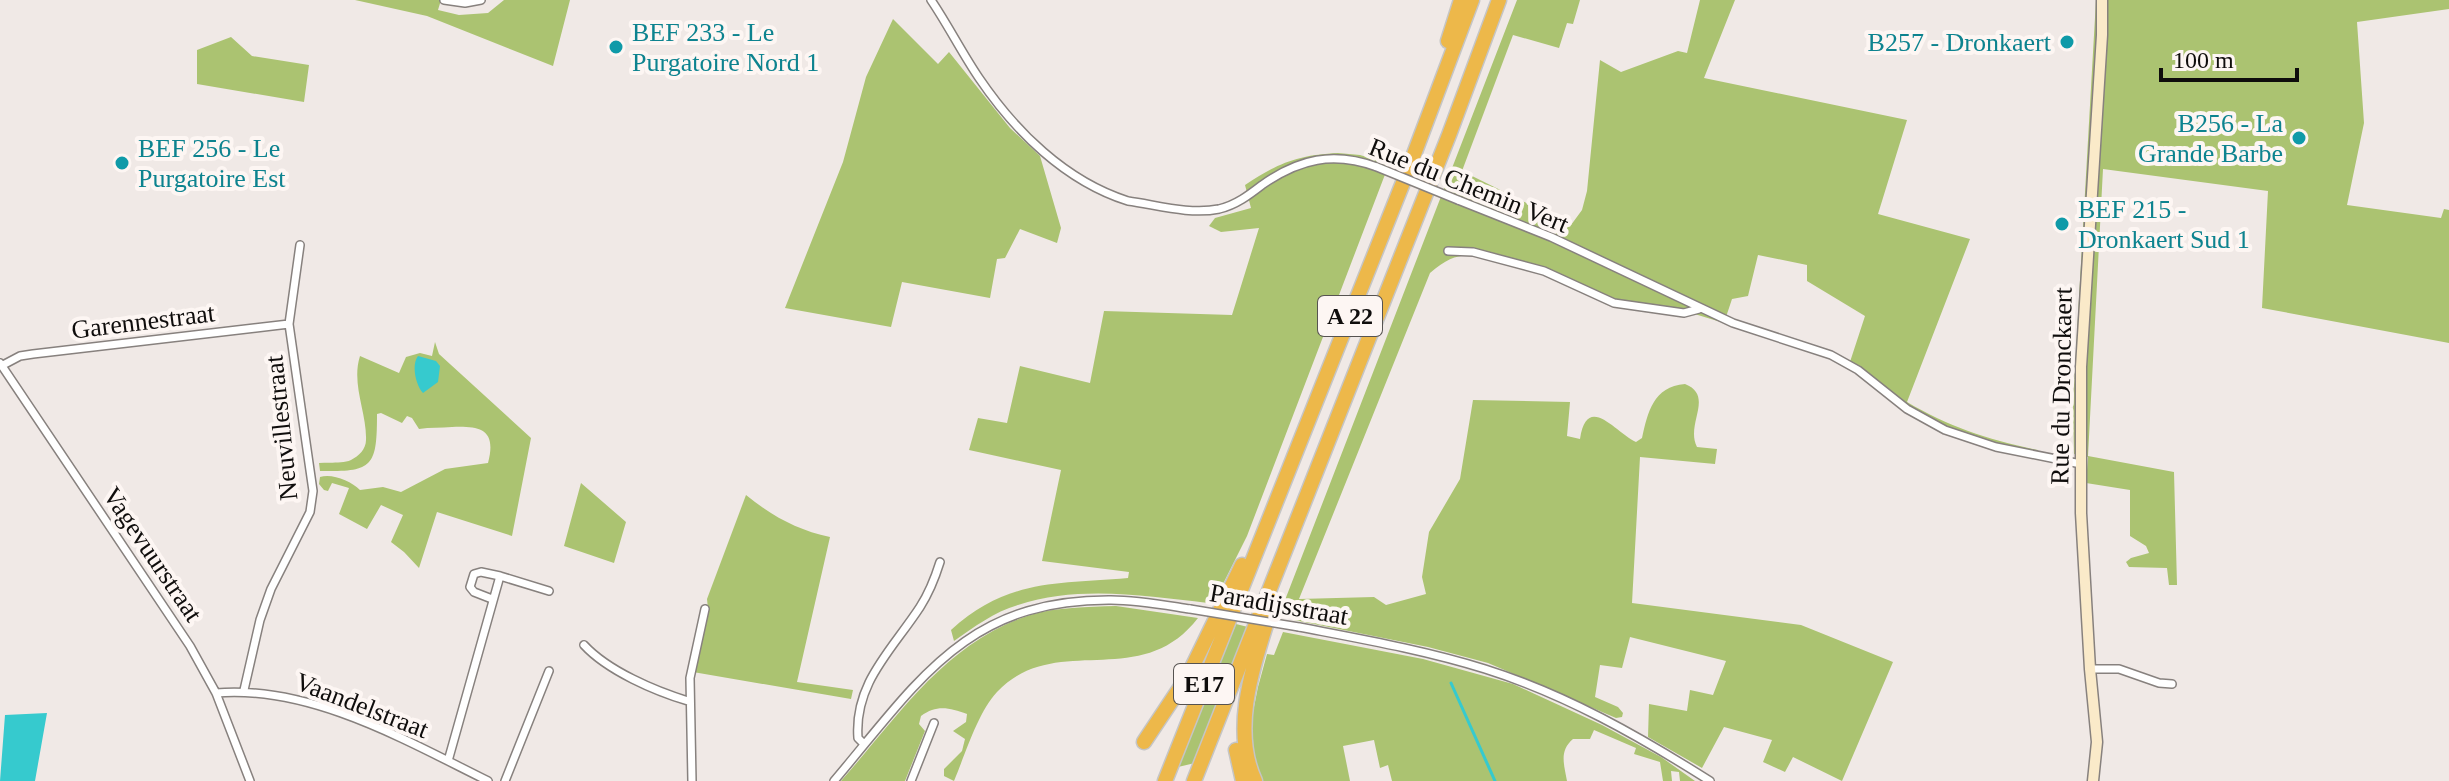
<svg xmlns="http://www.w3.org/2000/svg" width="2449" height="781" viewBox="0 0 2449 781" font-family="'Times New Roman',serif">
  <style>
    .green { fill: #abc371 }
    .water { fill: #36cace }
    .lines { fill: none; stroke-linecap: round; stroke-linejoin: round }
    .stream { stroke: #36cace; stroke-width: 3 }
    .minor-casing { stroke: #87817e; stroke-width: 10 }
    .secondary-casing { stroke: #87817e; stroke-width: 13 }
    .motorway-casing { stroke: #c5c5c5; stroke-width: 17 }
    .minor { stroke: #fff; stroke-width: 7 }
    .secondary { stroke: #faeac9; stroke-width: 10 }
    .motorway { stroke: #edb84a; stroke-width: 14 }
    .minor-bridge-casing { stroke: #87817e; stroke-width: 10; stroke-linecap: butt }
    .minor-bridge { stroke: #fff; stroke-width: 7 }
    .culture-dot { fill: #0f9aa8; stroke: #fdf6f3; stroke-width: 3 }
    .labels { text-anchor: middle; stroke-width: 8; stroke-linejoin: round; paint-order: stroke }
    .shield { fill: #fdf6f3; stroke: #565351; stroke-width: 2 }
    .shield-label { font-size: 24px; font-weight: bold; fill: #0f0d0c }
    .culture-label { font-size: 26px; fill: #0d838f; stroke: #fdf6f3; text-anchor: start }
    .street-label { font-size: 26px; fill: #0f0d0c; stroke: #fdf6f3 }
  </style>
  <rect width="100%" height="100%" fill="#f0e9e6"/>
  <!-- green -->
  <path class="green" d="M355,0H441L438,10L459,15L488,13L504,0H570L553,66L427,16Z
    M1517,0H1580L1573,24L1567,23L1559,48L1513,35L1462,171L1571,225L1582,210L1587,191L1600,60L1621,72L1678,51L1687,53L1700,0H1735L1704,78L1907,120L1878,214L1970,239L1907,402C1949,427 1989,440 2038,450L2037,458C1989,448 1944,438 1903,410C1884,397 1868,381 1848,368L1865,316L1807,281V265L1758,255L1748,296L1732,299L1724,323L1675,308L1617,301L1550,269L1509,257L1505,263C1471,255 1459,248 1430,273L1299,599L1374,597L1386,605L1426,594L1422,577L1429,532L1460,479L1473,400L1570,402L1567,436L1580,439C1587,392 1616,433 1636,442L1642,438C1648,412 1653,387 1685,384C1715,396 1685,424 1697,447L1717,449L1715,464L1640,457L1632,603L1801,625L1893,662L1842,781L1793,757L1785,772L1763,762L1772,740L1724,727L1702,768L1648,737L1649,704L1687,711L1690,690L1713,695L1726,661L1630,637L1622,668L1600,665L1595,697L1618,707L1623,713L1622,717L1616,718L1488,663L1428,647L1294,620V617L1280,613Z
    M2096,0H2449V9L2357,22L2364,123L2347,205L2441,218L2444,209L2449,210V343L2262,308L2268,191L2103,169L2088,456L2174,472L2177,585H2169L2167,568L2129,567L2126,562L2131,558L2149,553L2146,546L2130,536V490L2086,483L2088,457L2074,454L2073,403Z
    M893,19L938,64L949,52L1010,128L1040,156L1061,228L1057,243L1020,229L1005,258L997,259L990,298L902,282L891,327L785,308L843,162L866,77Z
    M231,37L252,56L309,65L304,102L197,84V50Z
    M1338,153L1360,155L1389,164L1247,536L1222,586L1208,603C1145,596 1080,585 1018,605C994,612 974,627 954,641L951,630C1007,579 1056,584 1128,578L1129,572L1042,561L1061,470L969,450L978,418L1007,423L1020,366L1090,383L1104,311L1232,315L1259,228L1221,232L1209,226L1215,218L1251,208L1245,185C1278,163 1298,155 1338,153Z
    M435,342L439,354L531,438L512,536L437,512L419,568L404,552L391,542L403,515L381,505L367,529L339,514L349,488L332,483L328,491L324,490L319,484L320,477C332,473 351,481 360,490L383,487L401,492L445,469L488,463C497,429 480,426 452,427C441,428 430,427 419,429L412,418L407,416L402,423L381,413L377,414C377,467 373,472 320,471L319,463C329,462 342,464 351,460C359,456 366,449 366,440C367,413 351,384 360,356L399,373L406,357L420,353L432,356Z
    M581,483L626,522L614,563L564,546Z
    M746,495C772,516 797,530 830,537L797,682L853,690L851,699L693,672L708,609L707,599Z
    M1116,606L1198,618C1140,693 1056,630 997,692C978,712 965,755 954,781L944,776V769L962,751L965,739L953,731L966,722L967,714C950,708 937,704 921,716L919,724L925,731L905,781H841C897,718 945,642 1030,615C1057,607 1087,607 1116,606Z
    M1236,624L1248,627L1195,763L1178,767Z
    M1283,632L1423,659L1513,684L1602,725L1661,757L1695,781H1680L1679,772L1671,771L1672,781H1663L1660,762L1634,754L1636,748L1594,730L1590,739H1573C1559,751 1564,764 1567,781H1392L1388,765L1380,768L1374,740L1343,746L1350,781H1261L1248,737L1258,687L1267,654L1274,655Z"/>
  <!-- water -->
  <path class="water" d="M418,356L436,361L440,366L438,382L423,393C416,386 411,365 418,356Z
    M47,713L35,781H0L5,715Z"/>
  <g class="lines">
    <!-- stream -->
    <path class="stream" d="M1451,683L1495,781"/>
    <!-- minor casing -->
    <g class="minor-casing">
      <path id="minor" d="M444,0L465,3L481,0
        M931,0C948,25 962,53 979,78C1015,131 1065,181 1128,201C1157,205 1190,215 1219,209C1236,205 1249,195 1262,185C1299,159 1333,151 1377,167
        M1458,200L1551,237L1733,323L1831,355L1858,370L1907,409L1945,430L1996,447L2081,464
        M1448,251L1473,252L1544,271L1614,303L1684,313L1699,309
        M0,363L190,646L216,693L250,781
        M3,365L20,356L33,354L289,324
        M492,599L474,592L470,587L474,574L481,572L500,576
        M1299,627C1361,639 1424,650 1485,669C1565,694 1639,736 1710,781
        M584,645C608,671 655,691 688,701
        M2090,669H2119L2159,683L2172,684
        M244,690L260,620L271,589L310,512L313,491L289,324L300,245
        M216,693C310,685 405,740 488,781
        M864,744L858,738C854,683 892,650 920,607C929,593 935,578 940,562
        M448,761L500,576L549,591
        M505,781L549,671
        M692,781L690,678L705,609
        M834,781C918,682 966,599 1111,600C1138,600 1164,605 1190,609
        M911,781L934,723"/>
    </g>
    <!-- secondary casing -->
    <g class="secondary-casing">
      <path id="secondary" d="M2093,781L2097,742L2090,669L2081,513V367L2102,35V0"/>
    </g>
    <!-- motorway casing -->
    <g class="motorway-casing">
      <path id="motorway" d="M1448,41L1461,0
        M1144,742L1188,676L1242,565
        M1236,750L1243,781
        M1165,781L1410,165L1472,0
        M1194,781L1449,135L1499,0
        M1255,781C1231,729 1253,667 1269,615"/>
    </g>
    <!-- minor -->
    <use href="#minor" class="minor"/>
    <!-- secondary -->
    <use href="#secondary" class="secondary"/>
    <!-- motorway -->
    <use href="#motorway" class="motorway"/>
    <!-- minor-bridge casing -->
    <g class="minor-bridge-casing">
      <path id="minor-bridge" d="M1377,167L1458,200
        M1190,609L1299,627"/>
    </g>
    <!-- minor-bridge -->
    <use href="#minor-bridge" class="minor-bridge"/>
  </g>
  <!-- markers -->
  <g class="culture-dot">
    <circle cx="2067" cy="42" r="8"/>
    <circle cx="616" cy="47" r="8"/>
    <circle cx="2299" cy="138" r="8"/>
    <circle cx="122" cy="163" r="8"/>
    <circle cx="2062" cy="224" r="8"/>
  </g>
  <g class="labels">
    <!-- shield labels -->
    <g class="shield">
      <rect x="1318" y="296" width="64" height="40" rx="6"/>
      <rect x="1174" y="664" width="60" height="40" rx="6"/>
    </g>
    <g class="shield-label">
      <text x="1350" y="324">A 22</text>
      <text x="1204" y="692">E17</text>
    </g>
    <!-- culture labels -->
    <g class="culture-label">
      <text x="632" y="41">BEF 233 - Le<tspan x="632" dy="30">Purgatoire Nord 1</tspan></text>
      <text x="2051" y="51" text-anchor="end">B257 - Dronkaert</text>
      <text x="2283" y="132" text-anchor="end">B256 - La<tspan x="2283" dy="30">Grande Barbe</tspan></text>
      <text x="138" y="157">BEF 256 - Le<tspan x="138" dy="30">Purgatoire Est</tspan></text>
      <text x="2078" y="218">BEF 215 -<tspan x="2078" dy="30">Dronkaert Sud 1</tspan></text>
    </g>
    <!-- street labels -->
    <g class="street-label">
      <text transform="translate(1469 185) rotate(22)" y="9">Rue du Chemin Vert</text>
      <text transform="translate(143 321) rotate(-7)" y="9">Garennestraat</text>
      <text transform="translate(2061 386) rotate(-89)" y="9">Rue du Dronckaert</text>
      <text transform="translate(281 428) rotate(-96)" y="9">Neuvillestraat</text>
      <text transform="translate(153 554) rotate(56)" y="9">Vagevuurstraat</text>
      <text transform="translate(1279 604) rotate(10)" y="9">Paradijsstraat</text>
      <text transform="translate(362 705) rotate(21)" y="9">Vaandelstraat</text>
    </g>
  </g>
  <!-- scale -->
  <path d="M2161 68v12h136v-12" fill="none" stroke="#0f0d0c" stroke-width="4"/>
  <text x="2173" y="68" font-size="24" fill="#0f0d0c" stroke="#fdf6f3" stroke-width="6" paint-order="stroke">100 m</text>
</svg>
